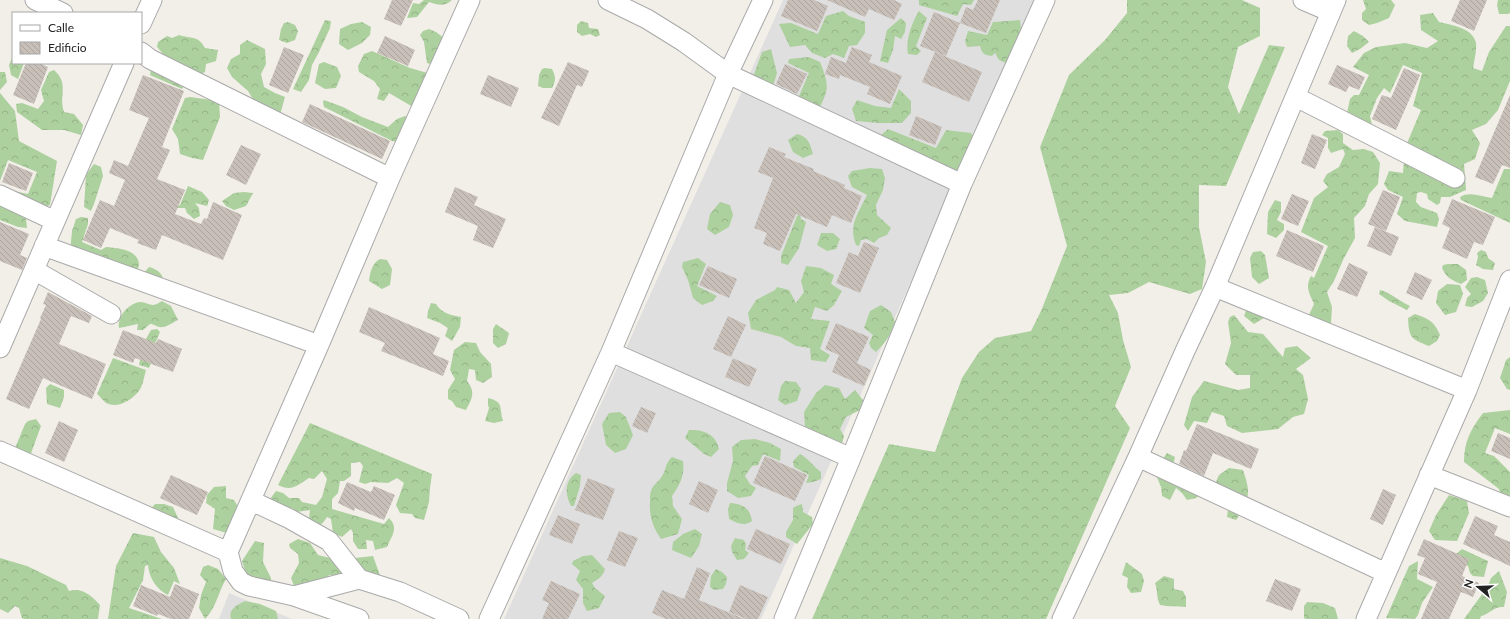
<svg xmlns="http://www.w3.org/2000/svg" width="1510" height="619" viewBox="0 0 1510 619" font-family="Lato,sans-serif">
  <style>
    .residential { fill: #e0dfdf }
    .forest { fill: url(#forest-crowns) }
    .building { fill: url(#building-back-hatch) }
    .lines { fill: none; stroke-linecap: round; stroke-linejoin: round }
    .minor-casing { stroke: #a9a9a9; stroke-width: 21 }
    .minor { stroke: #fff; stroke-width: 19 }
  </style>
  <defs>
    <pattern id="forest-crowns" width="20" height="18" patternUnits="userSpaceOnUse"><rect width="20" height="18" fill="#add19e"/><path d="M2 6a3 3 0 1 1 6 0M12 15a3 3 0 1 1 6 0" fill="none" stroke="#95b388"/></pattern>
    <pattern id="building-back-hatch" width="6" height="6" patternUnits="userSpaceOnUse"><rect width="6" height="6" fill="#c7bfb8"/><path d="M-1 5l2 2M0 0l6 6M5-1l2 2" fill="none" stroke="#aba49e"/></pattern>
  </defs>
  <rect width="100%" height="100%" fill="#f2efe9"/>
  <!-- residential -->
  <path class="residential" d="M783,0H1036L761,619H504Z
    M229,593L292,619H219Z"/>
  <!-- forest -->
  <path class="forest" d="M424,0H452C444,7 438,5 429,2L417,17L407,18L413,3L419,4Z
    M919,0H974L971,5L963,4L957,16L919,5Z
    M1127,0H1242L1260,8V36L1238,47L1228,87L1239,114L1269,45L1285,47L1226,186L1199,185V227L1206,262L1202,289L1190,294L1149,282L1128,293L1109,295L1118,313L1123,340L1131,367L1115,406L1130,428L1046,619H812L889,444L935,452L962,378L979,352L995,338L1031,331L1041,311L1067,246L1040,147L1069,75L1105,40L1127,13Z
    M1363,0H1391L1395,5L1389,18L1377,23L1369,25L1362,20V13L1366,9Z
    M1498,0H1510V13L1508,14H1499L1497,5Z
    M843,11L849,16L865,22V33L857,45L849,46L844,58L833,54L825,58L812,53L805,45L790,47L779,24L791,23L818,34L826,16Z
    M919,11L927,18L916,46L921,51L917,55L908,54C905,41 912,22 919,11Z
    M1433,13L1439,22C1452,25 1473,28 1476,43C1477,49 1474,62 1473,68L1482,71L1489,52L1506,26H1510V81L1498,110L1486,124L1472,130L1480,143L1475,159L1464,164L1466,190L1450,197H1441L1440,203L1437,205L1428,199L1427,194L1421,192L1417,193L1416,202L1421,207L1437,213L1439,219L1437,227L1405,221L1397,214L1403,197L1388,190L1384,184L1389,171L1403,173L1405,148L1421,110L1413,106L1422,73L1403,65L1390,93L1384,88L1377,98L1370,116L1372,125H1366L1347,113L1350,99L1354,95H1359L1369,75L1353,67L1364,53L1376,47L1405,43L1427,48L1438,41L1421,30L1420,15Z
    M901,18L906,23L905,32L901,39L895,36L893,50L888,63L880,61L887,30Z
    M325,20L331,21L330,28L319,52L312,65L309,80L301,92L293,89Z
    M1020,20L1022,38L1008,64L999,60L995,53L992,56C983,55 982,53 980,46L967,47L965,41L968,31L987,35L993,22Z
    M581,21L588,23L589,28L598,29L600,35L596,37L590,34L582,36L577,32V25Z
    M288,22L295,25L298,31L295,40L287,43L279,40L281,29L284,23Z
    M362,22L371,27L370,35L362,43L348,50L339,44L340,29L351,24Z
    M429,29L436,32L444,38L437,66L427,63L424,42L420,35L423,31Z
    M1354,31L1363,36L1369,42L1360,49L1352,53L1347,46L1348,36Z
    M179,35C191,39 198,35 205,48L218,50L216,61L206,64L205,72L197,76L171,63L157,47L158,42L167,36L172,38Z
    M247,40L265,49L266,64L261,74L264,87L275,93L285,97L280,115L254,101L248,91L232,77L227,68L231,59L240,54V45Z
    M771,49L777,73L773,86L798,98L809,73L788,63L789,59L809,57L820,62C831,89 828,90 816,115L753,77L762,52Z
    M372,51L410,68L431,74L413,107L389,93L384,101L377,99L380,89L374,81L359,72L358,66L364,54Z
    M13,56V63H24L18,79L11,75L9,65Z
    M324,62L337,67L341,76L336,88L325,89L315,83L319,64Z
    M545,68L552,69C556,77 556,80 552,88H543L538,86L539,75L542,69Z
    M151,69L184,86L182,89L152,76L150,75Z
    M54,70C70,84 58,96 64,112L74,114L83,125L81,135L64,130H42L17,112L16,104L22,103L38,109L44,101L41,90L49,72Z
    M0,72H5L7,82L0,90Z
    M899,89L911,101V113L902,123H878L856,121L852,109L857,100L875,106L891,108Z
    M0,93L15,111L19,141L57,161L50,205L41,208L14,191L28,194L37,172L8,160L0,181Z
    M190,97L219,101L220,117L203,160L192,158L180,154L178,139L172,129L185,98Z
    M324,100L343,107L362,117L388,127L397,119L405,116L414,122L398,142L392,141L324,107L323,102Z
    M888,129L936,148L946,130L971,133L978,142L960,180L885,154L881,135Z
    M1338,130L1343,134V143L1353,150L1364,149L1373,152L1380,163L1378,184L1369,194L1365,206L1354,218L1355,238L1343,260L1334,281L1327,292L1332,307L1331,323L1318,328L1308,317L1314,304C1309,293 1305,287 1311,276L1314,278L1328,246L1301,232L1314,198L1328,187L1323,181L1327,174L1339,167L1345,154L1343,149L1331,153L1328,148V138L1322,135L1325,131Z
    M797,134C809,137 810,144 813,154L803,158L793,152L788,140Z
    M94,164L101,167L103,176L94,204L91,211L84,207L86,175Z
    M870,168L882,169L885,178L883,190L876,205L877,215L891,228L887,235L879,238L874,243L867,239L861,240L859,246L856,245C848,225 858,214 867,195L852,187L848,176L852,171Z
    M1504,169H1510V223L1461,200L1460,197C1470,191 1481,197 1492,198Z
    M188,186L202,192L209,200L207,206L195,203L199,208L200,216L194,219L187,213L185,208H177V206L180,205Z
    M244,192L253,193L246,206L234,210L226,206L222,201L234,193Z
    M1275,200L1281,202V212L1277,220L1284,224V230L1276,238L1267,234L1268,212Z
    M0,201L26,219L27,228L18,227L0,220Z
    M720,202L730,205L733,215L729,227L715,235L707,229L710,214Z
    M800,214L801,219L806,222L799,248L788,265L781,263V256L797,216Z
    M81,217L88,218V224L82,242L101,250L106,247C116,248 138,249 139,264C139,266 137,271 136,273L70,252L72,231L76,219Z
    M821,233H833L840,239L836,249L827,251L817,245Z
    M1481,250L1486,252L1488,258L1495,263L1493,270L1483,269L1476,265L1478,257L1477,253Z
    M1261,251L1265,255L1269,278L1259,284L1252,277L1250,258L1253,252Z
    M698,258L706,264L697,286L717,296L713,301L702,305L693,298L688,280L682,267L683,262Z
    M380,259L387,260L392,269L390,285L382,289L369,281C370,273 372,263 380,259Z
    M1448,264H1458L1466,270L1467,280L1461,284C1451,280 1446,277 1442,268L1443,265Z
    M806,266L821,268L834,275L831,284L842,291L834,305L827,311L815,307L811,319L830,321L820,349L830,355L826,362L811,360L810,348L796,346L781,337L751,329L748,313L756,300L775,290L777,287L789,290L796,303L804,292L801,281Z
    M149,267C157,269 162,273 164,281L143,274Z
    M1477,277L1485,280L1488,293L1483,301L1472,307L1465,306L1467,298L1471,294L1465,287L1471,278Z
    M1447,284L1460,285L1463,294L1456,312L1445,315L1436,303L1438,291Z
    M1380,290C1391,293 1399,301 1410,306L1407,310L1389,301L1379,294Z
    M162,301L171,306L178,320C172,323 166,328 159,327C155,326 154,324 150,324L143,330H137L138,324L119,328C117,317 128,303 141,302C145,302 149,305 153,305C156,305 160,302 162,301Z
    M431,303L436,304C441,313 451,315 461,317L460,327L452,341L445,336L448,328L440,323L427,318L428,311Z
    M1249,303L1261,311L1264,318L1254,324L1244,316Z
    M881,305L891,312L895,322C891,335 886,342 876,352L871,348L869,343L873,335L864,328L870,311Z
    M1415,314C1429,319 1434,321 1440,335L1437,341L1429,346C1411,339 1409,338 1408,318Z
    M1234,315L1248,332L1263,334L1283,357L1285,348L1297,346L1311,358L1296,369L1303,375L1308,399L1304,414L1293,417L1278,429L1242,433L1227,426L1224,416L1212,412L1207,423L1194,421L1188,431L1184,425L1192,397L1204,381L1238,390L1250,388V375H1236L1225,364L1231,343L1228,322L1230,317Z
    M496,324L509,333L506,344L498,348L493,343V329Z
    M157,329L160,332L150,355L153,359L149,368L139,365L143,344L151,330Z
    M465,342L476,343L480,352L491,364L492,377L483,383L476,380L475,370L469,369L467,381C476,392 472,399 466,410L456,407L452,401L448,399V390L455,379L450,370L454,350Z
    M1510,357V390L1507,389L1500,378L1506,360Z
    M113,358L146,370C144,377 143,385 139,391C132,400 118,409 106,403C103,401 100,396 97,394Z
    M785,381L796,382L801,389L797,401L785,405L778,400L781,386Z
    M50,384L64,390V397L60,408L47,404L46,388Z
    M825,385L839,388L845,399L855,390L863,400L860,410L846,417L840,429L844,436L841,448L805,427L804,412L816,393Z
    M488,398C504,402 499,407 503,421L494,423L485,421L489,408L488,405Z
    M1510,410V434L1495,428L1485,453L1494,456L1510,472V497L1501,496L1499,489L1464,462C1464,441 1471,429 1483,413Z
    M620,412L626,417L633,435L626,449L615,453L606,445L602,424L609,413Z
    M36,419L41,426L30,456L15,448L25,424L28,421Z
    M310,423L432,474L430,488L429,502L424,520L415,518L412,514L400,513L396,505L404,483L397,478L388,483L371,482L365,484L359,482L363,466L360,462L351,463V476L344,481H340L338,493L332,499V509L384,524L389,518C399,528 392,535 387,547L375,550L373,541L366,540L367,549H358L353,541V533L351,529L342,537L333,533L331,519L327,517C323,523 320,528 312,525L309,518L310,510L297,512L292,508L285,514L271,506L270,499L276,491L283,493L289,498H299L302,502L316,505L322,497L327,479L322,471L314,479L309,478C298,485 292,492 278,485Z
    M689,430C703,429 716,434 719,449L711,457L704,454L685,438Z
    M755,439L770,443L781,449L780,461L763,454L758,465L752,466L745,476L750,484L756,488L751,496L738,498L727,491V483L733,461L732,447L741,440Z
    M1167,453L1175,457L1171,473L1206,483L1216,482L1219,475L1229,468L1243,470C1251,493 1250,499 1236,520L1227,517L1228,510L1202,493L1196,498L1187,500L1182,493L1176,488L1170,500L1162,496L1161,487L1156,475L1162,460Z
    M800,454C809,459 814,467 821,472V479L813,482L806,483L809,475L794,467L793,461Z
    M672,457L683,461C685,475 680,485 672,496L673,506L682,519L678,534L661,539C652,526 649,515 650,500C650,497 650,493 651,491C653,484 659,482 662,476C667,468 665,463 672,457Z
    M576,473L581,475L580,486L574,506H571C565,495 564,481 576,473Z
    M226,486V498L234,500L240,510L230,534L213,529L215,509L206,503L207,495L214,487Z
    M1449,495L1467,501L1469,513L1457,541L1435,540L1429,531L1436,515Z
    M730,503C743,504 750,508 752,521C744,527 737,523 729,519L728,509Z
    M155,504H164L173,507L178,518L175,523L148,512Z
    M802,504L803,512L812,517L813,524L797,544L786,537V532L793,520V508L796,506Z
    M695,529L702,534L699,546L691,558L672,550L673,542L683,534Z
    M133,533L154,537L161,552L174,568L180,584L174,581L168,595C157,590 149,578 148,565L145,566L143,580L129,608L162,619H108L116,566Z
    M735,538L744,540L746,545L745,550L749,553L744,559L737,560L732,552L731,546Z
    M298,539L310,543L318,555L338,560L373,556L381,578L329,575L325,582L328,604L296,591L291,578L299,563L298,554L290,548L289,544Z
    M255,541L264,543L263,562L271,578V589L248,580L242,561Z
    M1462,549L1488,561L1484,577L1473,576L1470,573L1468,566L1457,561L1456,554Z
    M592,555L605,569C603,576 599,579 592,583L595,588L605,596L599,608L587,611L583,603V589L576,580L580,571L572,564L573,561L583,556Z
    M0,558L27,566L66,585L69,591C82,587 92,596 100,605L98,619H24L22,618L19,608L15,606L8,613L0,609Z
    M1418,561L1417,579L1433,587L1422,603L1418,615L1415,619L1386,618L1409,566Z
    M1126,562L1142,574L1144,581L1141,592L1131,593L1127,587L1128,578L1122,575Z
    M208,565L218,569L226,579C218,593 216,608 205,619L199,608L201,595L206,582L200,575L203,567Z
    M716,569L722,572L727,577L726,584L723,589L714,590L710,587L711,576Z
    M1499,571L1507,592L1504,607C1492,607 1492,613 1481,616L1480,619H1464L1488,586L1491,578Z
    M1164,576L1174,579V589L1183,591L1186,597V607C1177,606 1169,607 1160,605C1156,597 1158,591 1155,583Z
    M245,601L260,604L276,611L278,619H231C228,609 237,605 245,601Z
    M1307,602L1323,603L1335,608L1338,619H1306L1304,618V606Z"/>
  <!-- building -->
  <path class="building" d="M392,0H413L401,26L384,19Z
    M788,0H814L828,6L817,31L781,16Z
    M827,0H894L902,4L894,20L869,9L865,17Z
    M978,0H1000L986,33L960,23L966,7L973,10Z
    M1460,0H1487L1474,31L1451,21Z
    M934,12L960,23L946,56L920,46Z
    M385,36L415,50L408,66L377,53Z
    M284,47L304,55L288,93L269,85Z
    M852,47L872,55L869,62L902,76L890,104L867,94L870,87L840,75L839,79L825,74L831,57L846,63Z
    M935,52L982,72L969,102L922,82Z
    M568,62L589,71L582,87L577,85L559,126L541,118Z
    M26,63H39L48,67L34,104L13,95Z
    M785,64L807,74L797,94L776,84Z
    M1337,65L1365,77L1359,90L1349,86L1346,92L1328,84Z
    M1404,68L1420,75L1396,130L1372,119L1382,95L1391,98Z
    M143,75L184,91L162,147L170,150L157,179L185,190L175,214L201,224L204,218L207,219L213,202L242,215L223,260L162,235L156,250L137,243L139,240L110,228L101,248L83,240L100,200L114,206L125,180L109,173L114,160L128,166L149,118L129,110Z
    M488,75L519,88L511,107L480,94Z
    M1510,95V168L1502,165L1493,184L1475,177Z
    M310,104L390,141L382,159L302,122Z
    M916,116L942,127L935,145L909,135Z
    M1312,134L1327,140L1315,169L1301,163Z
    M241,145L261,154L246,185L226,175Z
    M769,147L786,154L784,157L814,169L813,171L845,185L844,188L862,196L851,223L832,215L827,227L796,214L780,251L763,244L767,233L754,228L773,178L758,172Z
    M9,163L33,173L26,191L2,182Z
    M455,187L478,197L474,205L506,219L493,248L473,240L478,226L445,212Z
    M1383,190L1400,197L1386,231L1368,224Z
    M1292,194L1309,201L1298,226L1281,219Z
    M1452,199L1495,217L1483,245L1474,242L1467,259L1442,248L1450,228L1442,224Z
    M0,222L29,234L20,255L27,258L22,270L0,261Z
    M1375,227L1399,237L1391,256L1367,246Z
    M1287,230L1324,246L1313,272L1276,256Z
    M864,242L879,248L860,293L836,283L849,252L858,256Z
    M1349,263L1368,272L1357,297L1337,289Z
    M708,266L737,279L729,298L699,285Z
    M1415,272L1432,280L1422,300L1406,293Z
    M48,292L92,316L89,323L71,316L59,344L106,364L92,399L43,378L29,409L6,399L41,319L40,318L46,305L43,304Z
    M369,307L440,338L433,354L449,361L443,376L381,351L385,343L359,332Z
    M728,316L746,325L731,357L713,349Z
    M836,323L869,337L857,363L871,370L864,386L832,372L839,355L825,349Z
    M123,330L156,343L158,339L182,349L173,372L135,358L133,363L113,355Z
    M733,358L757,369L749,387L725,377Z
    M641,407L656,413L647,433L632,426Z
    M59,421L78,430L64,462L45,453Z
    M1197,424L1259,449L1251,469L1213,453L1204,476L1179,464L1184,450L1186,451Z
    M1498,433L1510,438V459L1491,451Z
    M765,456L807,475L795,501L753,483Z
    M171,475L208,492L197,515L160,498Z
    M588,478L615,489L603,520L575,510Z
    M699,481L718,490L708,513L689,504Z
    M347,482L371,492L374,486L395,495L384,520L355,508L354,511L338,503Z
    M1383,489L1396,495L1383,525L1370,519Z
    M558,515L580,524L572,544L549,535Z
    M1475,516L1498,526L1494,535L1510,542V566L1463,544Z
    M756,529L790,544L781,564L747,549Z
    M619,531L638,538L625,567L607,560Z
    M1424,539L1469,559L1462,576L1479,583L1473,597L1461,592L1449,619H1421L1437,582L1418,574L1425,558L1417,555Z
    M697,567L710,573L699,600L744,619H666L652,613L662,590L684,599Z
    M1275,579L1301,589L1292,611L1266,601Z
    M551,581L580,594L568,619H542L549,603L542,600Z
    M175,584L199,594L189,619H171L158,614L157,616L133,606L141,585L170,597Z
    M740,585L768,597L758,619H746L729,612Z"/>
  <g class="lines">
    <!-- minor casing -->
    <g class="minor-casing">
      <path id="minor" d="M35,0L63,13
        M608,0L647,19L684,42L728,74L962,184
        M1303,0L1331,12
        M141,24L152,0
        M141,52L150,59L390,178
        M1296,97L1455,178
        M0,195L55,221
        M44,246L319,345
        M34,270L111,314
        M1215,287L1467,390
        M0,348L124,63
        M611,352L851,458
        M0,451L228,552
        M1138,457L1386,573
        M1429,475L1510,507
        M252,501L290,519L329,541L359,579
        M294,596L359,579L400,592L459,619
        M359,619L294,596L249,586L241,582L233,571L228,552L319,345L390,178L470,0
        M489,619L611,352L728,74L763,0
        M784,619L851,458L962,184L1045,0
        M1062,619L1138,457L1185,351L1215,287L1336,0
        M1366,619L1467,390L1510,280"/>
    </g>
    <!-- minor -->
    <use href="#minor" class="minor"/>
  </g>
  <!-- legend -->
  <rect x="12" y="12" width="130" height="52" fill="#ffffff" stroke="#a7a7a7"/>
  <rect x="20" y="25" width="20" height="6" fill="#ffffff" stroke="#a7a7a7"/>
  <text x="48" y="32" font-size="12" fill="#222222">Calle</text>
  <rect x="20" y="42" width="20" height="12" fill="url(#building-back-hatch)" stroke="#a7a7a7"/>
  <text x="48" y="52" font-size="12" fill="#222222">Edificio</text>
  <!-- north arrow -->
  <g transform="translate(1478 587) rotate(289)" stroke="#ffffff" stroke-width="3" paint-order="stroke">
  <path d="M0-3L7 15L0 10L-7 15Z" fill="#222222"/>
  <text y="-6" font-size="11" font-weight="bold" text-anchor="middle" fill="#222222">N</text>
  </g>
</svg>
